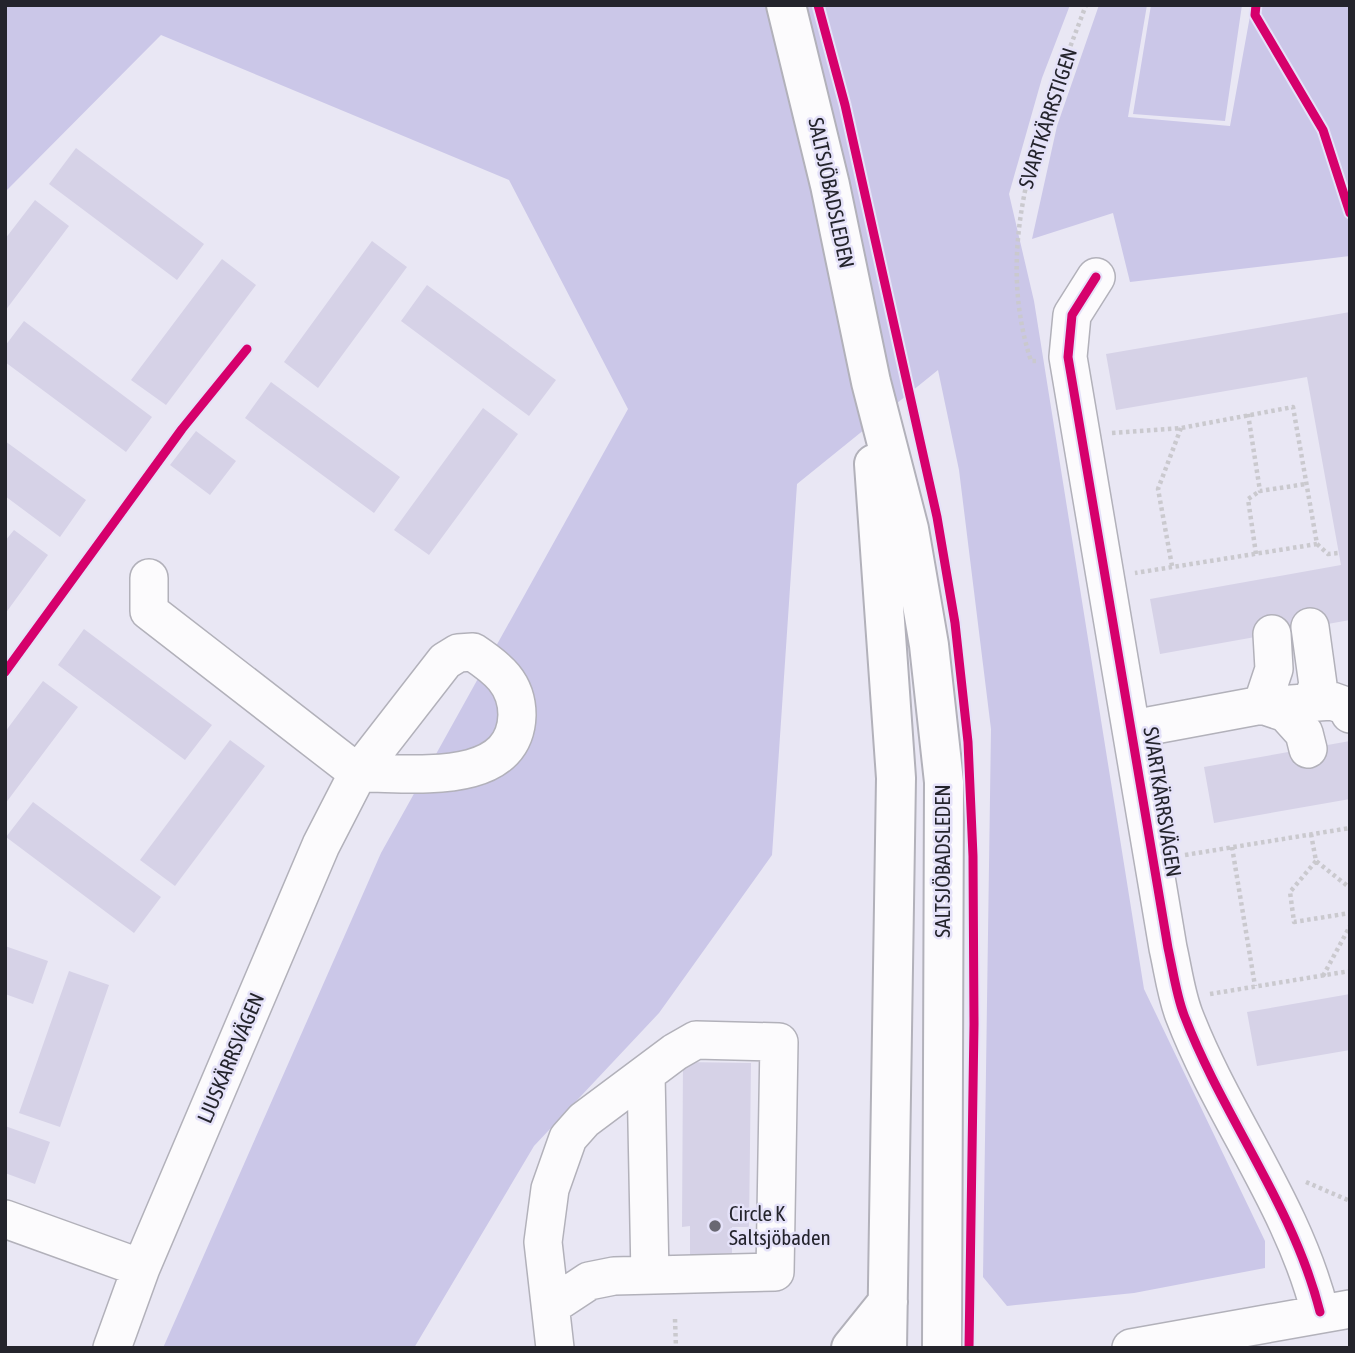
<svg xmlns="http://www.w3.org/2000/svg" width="1355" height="1353" viewBox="0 0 1355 1353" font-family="'Asap Condensed',sans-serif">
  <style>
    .green { fill: #cbc7e8 }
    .building { fill: #d6d2e7 }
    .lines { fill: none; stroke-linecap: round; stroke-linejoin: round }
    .minor-casing { stroke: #b2b1ba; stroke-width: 40 }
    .major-casing { stroke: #b2b1ba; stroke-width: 42 }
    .path { stroke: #cac9ce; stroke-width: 4.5; stroke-dasharray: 3.5 3.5; stroke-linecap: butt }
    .minor { stroke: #fcfbfd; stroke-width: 37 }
    .major { stroke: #fcfbfd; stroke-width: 38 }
    .cycleway-casing { stroke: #e5e2f9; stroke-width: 13 }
    .cycleway { stroke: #d6006c; stroke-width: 9 }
    .poi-dot { fill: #696872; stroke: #e5e2f9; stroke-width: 2.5 }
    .labels { text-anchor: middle; stroke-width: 5; stroke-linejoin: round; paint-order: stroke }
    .street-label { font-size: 21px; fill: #24242c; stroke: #e5e2f9 }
    .poi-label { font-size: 21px; fill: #24242c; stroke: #e5e2f9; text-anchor: start }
  </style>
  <rect width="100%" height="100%" fill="#e9e7f4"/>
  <!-- green -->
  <path class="green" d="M5,5H1070L1042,78L1009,194L1034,301L1144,989L1265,1241V1268L1134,1293L1007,1306L983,1277L991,729L959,470L938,370L797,484L772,855L659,1013L534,1146L414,1348H163L381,853L628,409L509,180L161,35L5,192Z
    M1099,5H1147L1128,117L1230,126L1252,5H1350V256L1130,282L1113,213L1032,239L1057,126Z
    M1151,5H1242L1225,121L1133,114Z"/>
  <!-- building -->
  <path class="building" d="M76,148L204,244L177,280L49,184Z
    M35,200L69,226L5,311V239Z
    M372,241L407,267L318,388L284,362Z
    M222,259L256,285L166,405L131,380Z
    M427,285L556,380L529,416L401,321Z
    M1350,312V620L1160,654L1150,599L1341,565L1307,377L1116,410L1106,354Z
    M24,321L152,417L126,452L5,362V346Z
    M271,382L400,477L374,513L245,418Z
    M483,408L518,434L429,555L394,530Z
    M196,431L236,461L210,495L170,465Z
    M5,441L86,500L60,537L5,496Z
    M14,530L48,555L5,614V541Z
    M84,629L212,725L185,760L58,665Z
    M43,681L78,707L5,804V732Z
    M230,740L265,766L175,886L140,860Z
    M1350,741V799L1214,823L1204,767Z
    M33,802L161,897L134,933L6,837Z
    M5,946L48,961L33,1004L5,994Z
    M69,971L109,985L60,1127L19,1113Z
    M1350,994V1050L1257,1066L1247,1012Z
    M683,1062L751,1063L749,1227H732V1288L690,1287V1226L682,1227Z
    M5,1126L50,1142L35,1184L5,1173Z"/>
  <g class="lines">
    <!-- minor casing -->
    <g class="minor-casing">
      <path id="minor" d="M1096,277L1072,315L1068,357L1168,948C1173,970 1176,994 1184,1015C1223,1117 1293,1205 1320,1312
        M149,578V611L358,773
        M1310,627L1318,685L1311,702
        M1262,705L1274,669L1272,634
        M1262,706L1332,701L1346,706L1350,714
        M1133,729L1262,705L1286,713L1304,733L1308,749
        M646,1074L650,1275
        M5,1219L141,1268
        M551,1306L589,1281L614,1276L775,1272L779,1042L696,1040L675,1052L584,1120L568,1138L550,1189L543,1242L555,1348
        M112,1348L141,1268L321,845L358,773L445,661L458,653L473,652C497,668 517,683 517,715C515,789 409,772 358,773
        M1131,1348L1350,1309"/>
    </g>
    <!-- major casing -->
    <g class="major-casing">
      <path id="major" d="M786,5L830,185L871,382L909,529L929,645L944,782L942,1348
        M874,464L896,778L887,1348
        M851,1348L888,1302"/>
    </g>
    <!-- path -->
    <path class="path" d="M1036,361H1031C991,238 1043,120 1086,5
      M1248,414L1260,491L1306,484
      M1112,433L1181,428L1293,407L1317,544L1135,573
      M1317,544L1328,554L1338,553
      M1256,554L1248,499L1260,491
      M1172,566L1158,489L1181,428
      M1311,834L1316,861L1350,888
      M1232,847L1255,986
      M1185,855L1350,828
      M1316,861L1290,892L1294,922L1350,913
      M1323,976L1350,926
      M1210,994L1350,971
      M1306,1182L1350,1201
      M675,1319L676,1348"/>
    <!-- minor -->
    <use href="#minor" class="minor"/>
    <!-- major -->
    <use href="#major" class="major"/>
    <!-- cycleway casing -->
    <g class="cycleway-casing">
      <path id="cycleway" d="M818,5L845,105L937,517L955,623L968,742L973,856L974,1024L969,1348
        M1256,5L1255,15L1323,130L1350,213
        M1096,277L1072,315L1068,357L1168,948C1173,970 1176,994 1184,1015C1223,1117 1293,1205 1320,1312
        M5,672L182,429L247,349"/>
    </g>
    <!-- cycleway -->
    <use href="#cycleway" class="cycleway"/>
  </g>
  <!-- markers -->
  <circle class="poi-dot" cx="715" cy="1226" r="7"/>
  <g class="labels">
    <!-- street labels -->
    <g class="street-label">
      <text transform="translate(1048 118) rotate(-72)" y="7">SVARTKÄRRSTIGEN</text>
      <text transform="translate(831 193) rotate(78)" y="7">SALTSJÖBADSLEDEN</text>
      <text transform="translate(1162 802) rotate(81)" y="7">SVARTKÄRRSVÄGEN</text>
      <text transform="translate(943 861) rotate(-90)" y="7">SALTSJÖBADSLEDEN</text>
      <text transform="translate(231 1058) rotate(-67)" y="7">LJUSKÄRRSVÄGEN</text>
    </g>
    <!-- poi labels -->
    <g class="poi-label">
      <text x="729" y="1221">Circle K<tspan x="729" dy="24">Saltsjöbaden</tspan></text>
    </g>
  </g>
  <!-- border -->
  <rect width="1355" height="1353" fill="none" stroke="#24242c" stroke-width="14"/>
</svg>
